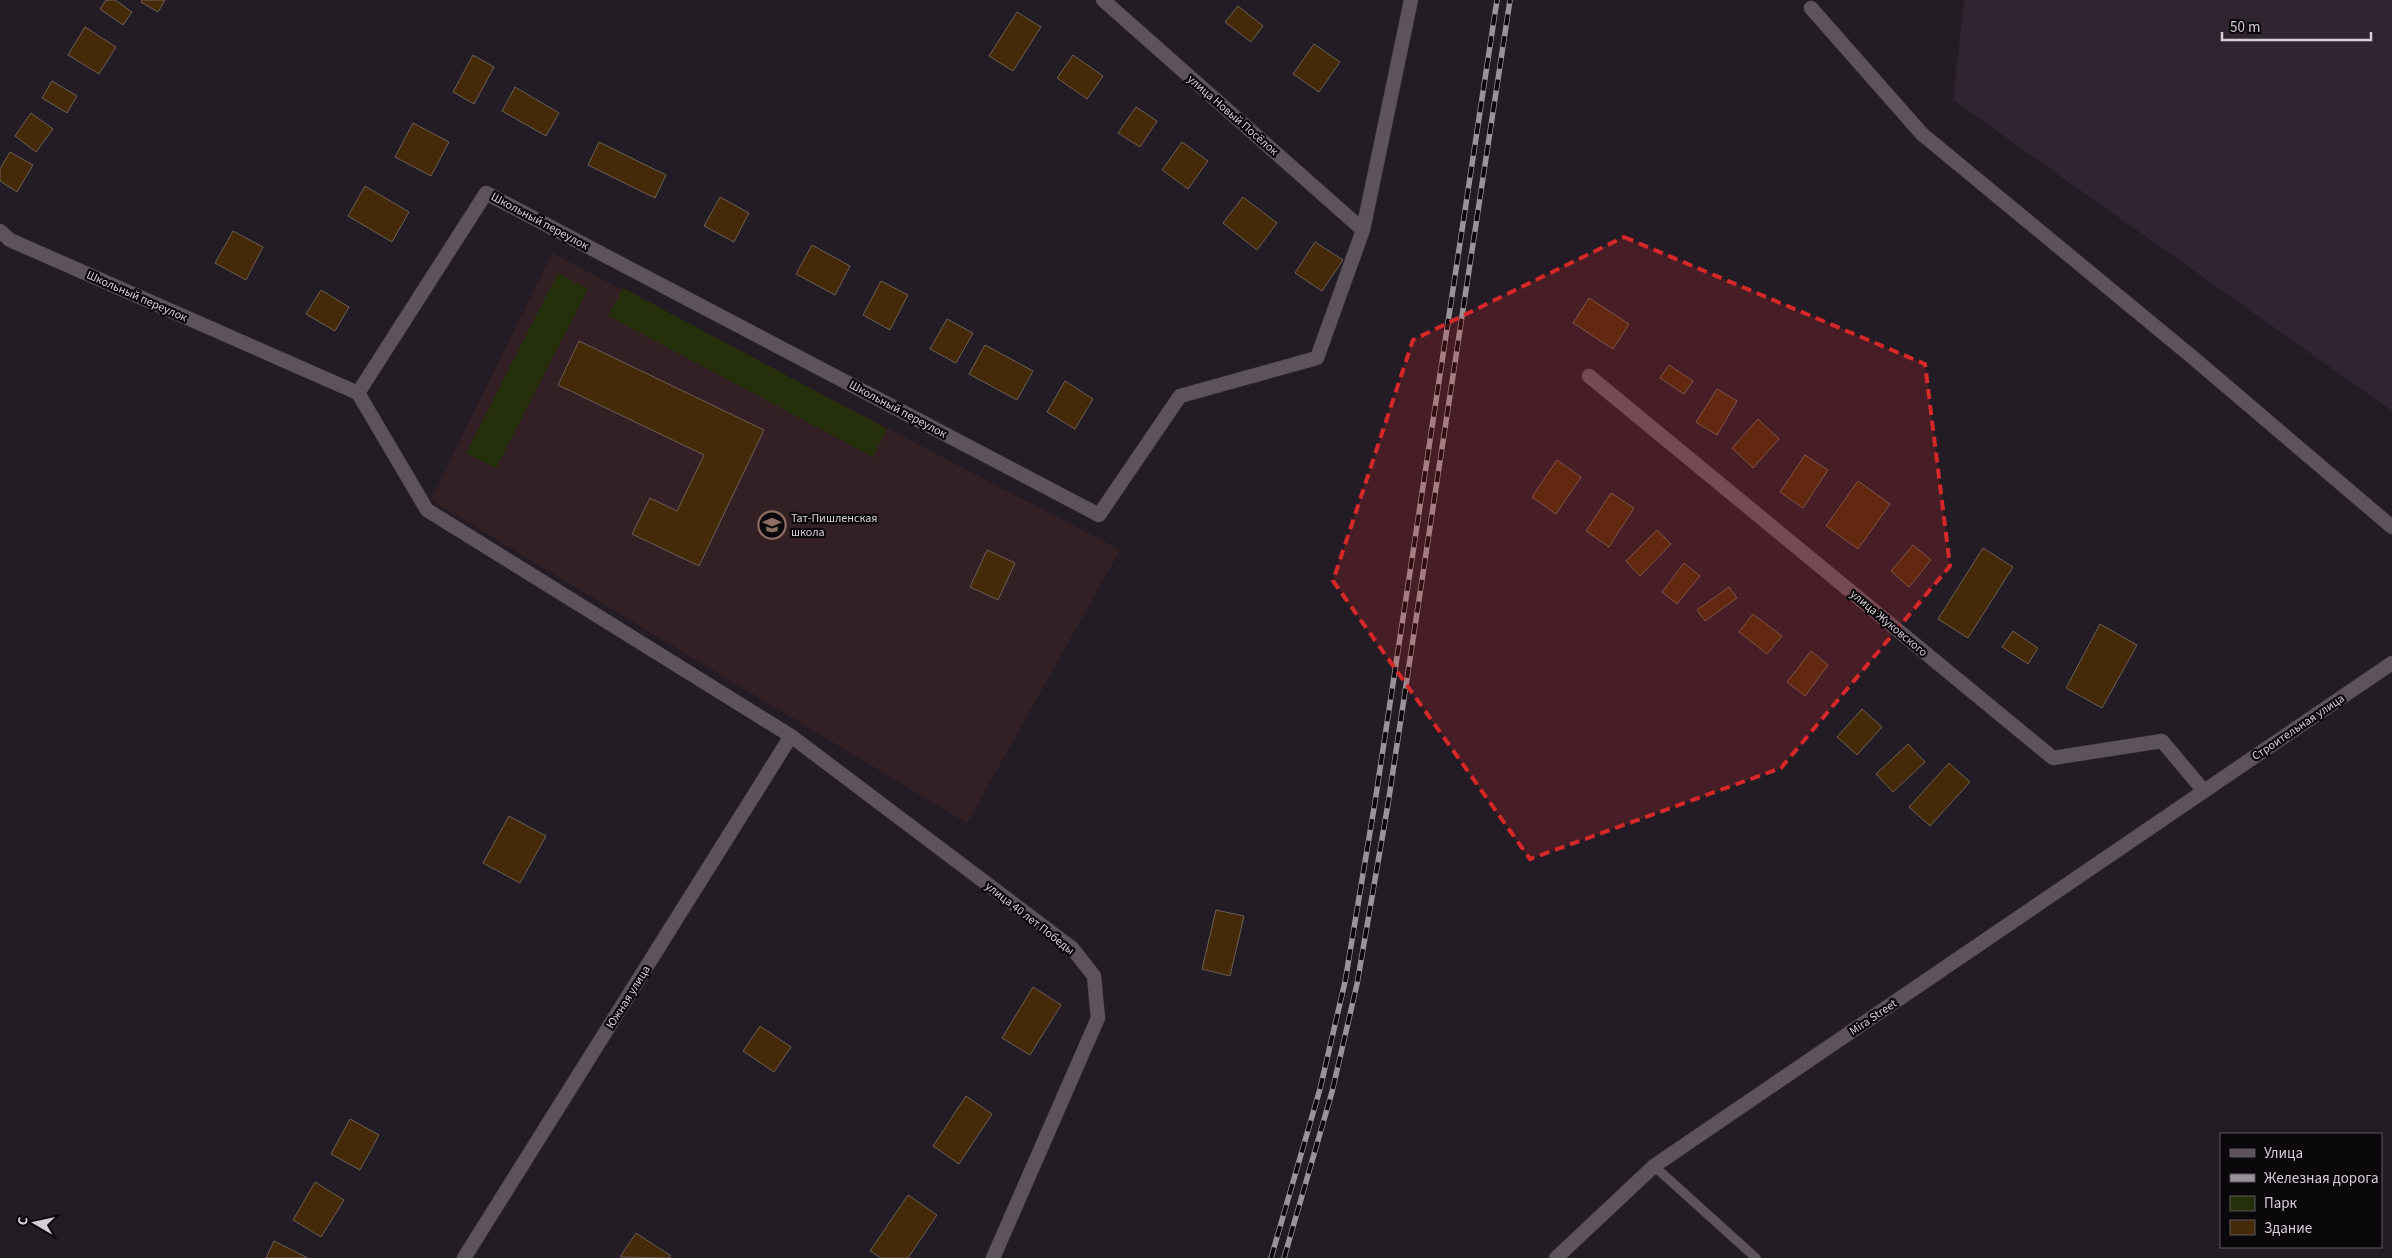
<svg xmlns="http://www.w3.org/2000/svg" width="2392" height="1258" viewBox="0 0 2392 1258" font-family="'Source Sans 3',sans-serif">
  <style>
    .built { fill: #302430 }
    .education { fill: #332025 }
    .green { fill: #262f0c }
    .building { fill: #452a0a; stroke: #6b6056 }
    .lines { fill: none; stroke-linecap: round; stroke-linejoin: round }
    .service-casing { stroke: #3d363e; stroke-width: 10 }
    .minor-casing { stroke: #3d363e; stroke-width: 15 }
    .tertiary-casing { stroke: #3d363e; stroke-width: 15 }
    .service { stroke: #5d535d; stroke-width: 9 }
    .minor { stroke: #5d535d; stroke-width: 14 }
    .tertiary { stroke: #5d535d; stroke-width: 14 }
    .rail-casing { stroke: #99939a; stroke-width: 5.5 }
    .rail { stroke: #0b080b; stroke-width: 4; stroke-dasharray: 11; stroke-linecap: butt }
    .marked { fill: #d62828; fill-opacity: 0.2; stroke: #d62828; stroke-width: 4; stroke-dasharray: 10 6; stroke-linejoin: round }
    .labels { text-anchor: middle; stroke-width: 4.5; stroke-linejoin: round; paint-order: stroke }
    .street-label { font-size: 12px; fill: #d5cfd5; stroke: #0b080b }
    .poi-label { font-size: 12px; fill: #d5cfd5; stroke: #0b080b; text-anchor: start }
  </style>
  <rect width="100%" height="100%" fill="#241c25"/>
  <!-- built -->
  <path class="built" d="M1964,0H2392V411L1953,100Z"/>
  <!-- education -->
  <path class="education" d="M552,253L1120,550L967,823L431,500Z"/>
  <!-- green -->
  <path class="green" d="M558,273L588,289L496,468L466,453Z
    M623,288L887,429L873,457L608,316Z"/>
  <!-- building -->
  <path class="building" d="M106,0H115L132,12L123,25L100,9Z
    M142,0H165L158,12L141,2Z
    M1238,6L1263,26L1251,42L1225,22Z
    M1017,12L1041,27L1013,71L989,56Z
    M85,27L116,47L99,74L68,55Z
    M1314,44L1340,62L1319,92L1293,74Z
    M473,55L494,67L474,104L453,92Z
    M1073,55L1103,76L1087,99L1057,78Z
    M52,81L77,96L67,113L42,98Z
    M515,87L559,113L546,136L502,111Z
    M1136,107L1157,121L1140,147L1118,133Z
    M31,113L53,129L36,152L15,136Z
    M413,123L449,142L431,176L395,157Z
    M599,142L666,175L655,198L588,165Z
    M1182,142L1208,161L1188,189L1162,170Z
    M10,152L33,165L17,192L0,181V169Z
    M365,186L409,212L392,242L348,216Z
    M720,197L749,213L734,242L704,226Z
    M1243,197L1277,223L1257,250L1223,223Z
    M233,231L263,247L246,280L215,263Z
    M1315,242L1343,260L1322,291L1295,273Z
    M812,245L850,266L835,295L796,274Z
    M881,281L908,295L890,330L863,315Z
    M321,290L349,307L335,331L306,314Z
    M1589,298L1629,324L1613,349L1573,323Z
    M947,319L973,333L956,363L930,349Z
    M579,341L764,430L699,566L632,534L650,498L677,511L704,455L558,385Z
    M985,345L1033,371L1017,400L969,374Z
    M1669,365L1693,381L1684,394L1660,378Z
    M1065,381L1093,399L1075,429L1047,412Z
    M1717,389L1737,401L1717,435L1696,422Z
    M1758,419L1779,439L1753,468L1732,448Z
    M1805,455L1828,470L1803,508L1780,492Z
    M1557,460L1581,477L1556,514L1532,497Z
    M1858,481L1890,504L1858,549L1826,526Z
    M1611,493L1634,508L1609,547L1586,531Z
    M1657,530L1671,544L1640,576L1626,561Z
    M1913,545L1931,560L1909,587L1891,571Z
    M1983,548L2013,567L1968,638L1938,619Z
    M987,550L1015,563L998,600L970,587Z
    M1684,563L1700,576L1677,604L1662,592Z
    M1729,587L1737,598L1705,621L1697,610Z
    M1753,614L1782,636L1767,654L1739,632Z
    M2100,624L2137,645L2102,708L2066,688Z
    M2013,631L2038,648L2028,664L2002,647Z
    M1811,651L1828,665L1805,696L1787,682Z
    M1862,709L1882,727L1857,755L1837,737Z
    M1908,744L1925,762L1893,792L1876,774Z
    M1949,763L1970,782L1930,826L1909,807Z
    M509,816L546,836L520,883L483,863Z
    M1216,910L1244,916L1230,976L1202,969Z
    M1033,987L1061,1005L1030,1055L1002,1038Z
    M760,1026L791,1047L774,1072L743,1051Z
    M966,1096L992,1114L959,1164L933,1146Z
    M350,1119L379,1135L360,1170L331,1154Z
    M315,1182L344,1200L321,1237L293,1220Z
    M908,1195L937,1215L908,1258H881L870,1251Z
    M636,1233L671,1256L669,1258L620,1257Z
    M274,1241L308,1258H266Z"/>
  <g class="lines">
    <!-- service casing -->
    <g class="service-casing">
      <path id="service" d="M1654,1166L1756,1258"/>
    </g>
    <!-- minor casing -->
    <g class="minor-casing">
      <path id="minor" d="M1103,0L1363,230
        M1811,8L1922,134L2191,356L2392,527
        M0,231L10,240L358,393L486,193L1099,515L1180,396L1317,358L1363,230L1411,0
        M1589,376L2053,758L2162,741L2204,791
        M358,393L427,510L791,736L1072,948L1094,976L1098,1018L993,1258
        M464,1258L791,736"/>
    </g>
    <!-- tertiary casing -->
    <g class="tertiary-casing">
      <path id="tertiary" d="M1556,1258L1654,1166L2392,663"/>
    </g>
    <!-- service -->
    <use href="#service" class="service"/>
    <!-- minor -->
    <use href="#minor" class="minor"/>
    <!-- tertiary -->
    <use href="#tertiary" class="tertiary"/>
    <!-- rail casing -->
    <g class="rail-casing">
      <path id="rail" d="M1271,1258L1320,1089L1345,982L1375,802L1497,0
        M1284,1258L1332,1092L1357,984L1388,804L1510,0"/>
    </g>
    <!-- rail -->
    <use href="#rail" class="rail"/>
  </g>
  <!-- marked area -->
  <path class="marked" d="M1624,237L1925,364L1950,566L1781,768L1530,859L1333,581L1413,340Z"/>
  <!-- icons -->
  <defs>
    <g id="school-ring" transform="scale(1.4375)"><circle r="9.5" fill="#0b080b" stroke="#8d6e63" stroke-width="1.5"/><path d="M0-5L7-2L0 1L-7-2ZM-4 1L0 2.5L4 1V4Q0 6-4 4Z" fill="#8d6e63"/></g>
  </defs>
  <g fill-rule="evenodd">
    <use href="#school-ring" x="772" y="525"/>
  </g>
  <g class="labels">
    <!-- street labels -->
    <g class="street-label">
      <text transform="translate(1233 115) rotate(41)" y="4">улица Новый Посёлок</text>
      <text transform="translate(540 221) rotate(28)" y="4">Школьный переулок</text>
      <text transform="translate(137 296) rotate(24)" y="4">Школьный переулок</text>
      <text transform="translate(898 409) rotate(28)" y="4">Школьный переулок</text>
      <text transform="translate(1889 623) rotate(40)" y="4">улица Жуковского</text>
      <text transform="translate(2298 727) rotate(-34)" y="4">Строительная улица</text>
      <text transform="translate(1030 918) rotate(38)" y="4">улица 40 лет Победы</text>
      <text transform="translate(628 997) rotate(-58)" y="4">Южная улица</text>
      <text transform="translate(1873 1017) rotate(-34)" y="4">Mira Street</text>
    </g>
    <!-- poi labels -->
    <g class="poi-label">
      <text x="791" y="522">Тат-Пишленская<tspan x="791" dy="14">школа</tspan></text>
    </g>
  </g>
  <!-- legend -->
  <rect x="2220" y="1133" width="162" height="115" fill="#0b080b" stroke="#5c585c"/>
  <rect x="2230" y="1149" width="25" height="8" fill="#5d535d" stroke="#5c585c"/>
  <text x="2264" y="1158" font-size="15" fill="#d5cfd5">Улица</text>
  <rect x="2230" y="1174" width="25" height="8" fill="#99939a" stroke="#5c585c"/>
  <text x="2264" y="1183" font-size="15" fill="#d5cfd5">Железная дорога</text>
  <rect x="2230" y="1196" width="25" height="15" fill="#262f0c" stroke="#5c585c"/>
  <text x="2264" y="1208" font-size="15" fill="#d5cfd5">Парк</text>
  <rect x="2230" y="1220" width="25" height="15" fill="#452a0a" stroke="#5c585c"/>
  <text x="2264" y="1233" font-size="15" fill="#d5cfd5">Здание</text>
  <!-- north arrow -->
  <g transform="translate(35 1223) rotate(279)" stroke="#0b080b" stroke-width="4" paint-order="stroke">
  <path d="M0-4L9 19L0 12L-9 19Z" fill="#d5cfd5"/>
  <text y="-8" font-size="14" font-weight="bold" text-anchor="middle" fill="#d5cfd5">С</text>
  </g>
  <!-- scale -->
  <path d="M2222 32v8h149v-8" fill="none" stroke="#d5cfd5" stroke-width="2.5"/>
  <text x="2230" y="32" font-size="15" fill="#d5cfd5" stroke="#0b080b" stroke-width="4" paint-order="stroke">50 m</text>
</svg>
